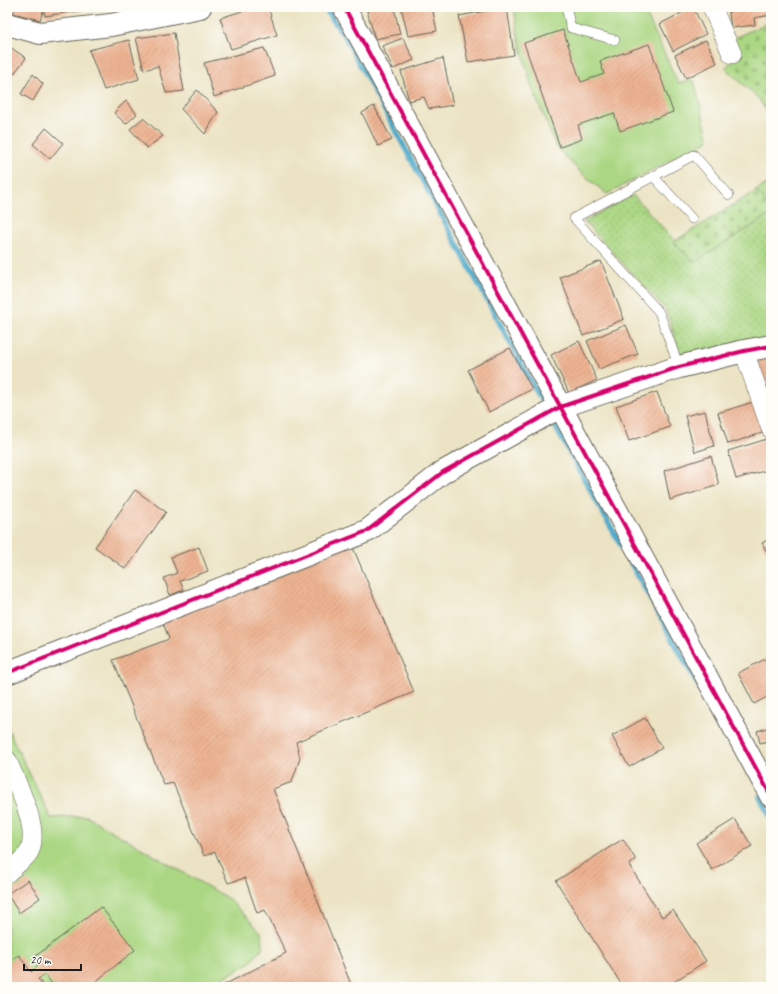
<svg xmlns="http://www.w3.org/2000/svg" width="778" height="994" viewBox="0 0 778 994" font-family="Caveat,sans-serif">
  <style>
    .grass { fill: url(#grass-dots); stroke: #647a50 }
    .cemetery { fill: url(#cemetery-stones); stroke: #647a50 }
    .garden { fill: #abd783; stroke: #647a50 }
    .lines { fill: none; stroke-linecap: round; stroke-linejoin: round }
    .stream { stroke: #4dabcc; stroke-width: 5.5 }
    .building { fill: url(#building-hatch) }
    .service-casing { stroke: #646256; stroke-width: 10 }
    .minor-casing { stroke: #646256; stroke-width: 20 }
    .tertiary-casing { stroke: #646256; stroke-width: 24 }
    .secondary-casing { stroke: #646256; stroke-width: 24 }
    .service { stroke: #fff; stroke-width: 9 }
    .minor { stroke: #fff; stroke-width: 19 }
    .tertiary { stroke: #fff; stroke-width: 22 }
    .secondary { stroke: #fff; stroke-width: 22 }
    .cycleway-casing { stroke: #fdfcf7; stroke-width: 6 }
    .cycleway { stroke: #d6006c; stroke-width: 4 }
  </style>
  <defs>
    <pattern id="grass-dots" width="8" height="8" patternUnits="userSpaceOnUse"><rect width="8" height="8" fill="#abd783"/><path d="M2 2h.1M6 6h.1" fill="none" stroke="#93b871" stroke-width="1.8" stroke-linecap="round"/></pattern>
    <pattern id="cemetery-stones" width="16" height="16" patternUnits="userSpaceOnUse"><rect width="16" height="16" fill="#abd783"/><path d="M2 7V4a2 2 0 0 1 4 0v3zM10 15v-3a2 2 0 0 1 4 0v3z" fill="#93b871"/></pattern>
    <pattern id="building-hatch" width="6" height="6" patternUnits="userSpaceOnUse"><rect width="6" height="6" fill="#edb392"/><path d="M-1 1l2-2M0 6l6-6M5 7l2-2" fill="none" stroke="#cb997d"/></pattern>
  </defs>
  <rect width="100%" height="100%" fill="#fdfcf7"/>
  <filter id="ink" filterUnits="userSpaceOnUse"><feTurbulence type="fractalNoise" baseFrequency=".025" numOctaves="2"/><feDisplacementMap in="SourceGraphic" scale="8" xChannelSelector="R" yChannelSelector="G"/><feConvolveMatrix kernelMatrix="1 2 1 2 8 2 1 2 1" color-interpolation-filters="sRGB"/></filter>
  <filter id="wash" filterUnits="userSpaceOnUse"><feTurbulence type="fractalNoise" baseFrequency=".012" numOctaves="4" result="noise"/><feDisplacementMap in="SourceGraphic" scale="16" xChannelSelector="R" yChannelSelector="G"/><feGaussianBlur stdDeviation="0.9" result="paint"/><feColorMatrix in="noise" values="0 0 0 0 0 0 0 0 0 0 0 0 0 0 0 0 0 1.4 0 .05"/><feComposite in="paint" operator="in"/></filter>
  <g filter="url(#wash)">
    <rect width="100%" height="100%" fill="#ebe3c3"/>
    <!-- grass -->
    <path class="grass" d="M771,181V208L756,191Z
      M633,195L694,262L771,214V340L682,360L666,310L584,221Z"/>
    <!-- cemetery -->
    <path class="cemetery" d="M771,21V120L759,99L725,68L739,54L732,39Z
      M756,191L771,208V214L694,262L673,242Z"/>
    <!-- garden -->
    <path class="garden" d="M514,7H643L678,83L694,80L709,140L607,194L580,172L556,147L531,85L518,36Z
      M7,727L51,818L86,816L229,899L261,932L263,947L251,962L208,987H7Z"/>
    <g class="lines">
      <!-- stream -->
      <path class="stream" d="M324,7L345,37L546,409
        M550,417L727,737
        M760,797L771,818"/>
    </g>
    <g id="blocks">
      <!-- building -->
      <path class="building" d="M17,7H38L44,9L40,20L13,13Z
        M43,7H95V8L45,16Z
        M255,7H268L277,35L231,49L220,18Z
        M366,7H394L400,34L375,39Z
        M401,7H432L437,31L408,36Z
        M507,7L514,55L468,62L459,16Z
        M693,7L706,34L673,51L660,24Z
        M728,7H771V15L754,18L755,25L731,28Z
        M563,30L581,82L604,74L600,61L649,44L673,112L620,131L614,113L578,125L582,139L560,147L524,43Z
        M174,33L184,91L166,93L158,66L144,70L136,38Z
        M403,38L414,60L393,69L382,46Z
        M129,40L139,79L104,90L89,50Z
        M706,40L717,63L686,78L675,55Z
        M7,45L26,58L13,75L7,72Z
        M264,48L275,76L214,97L204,63Z
        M443,58L453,105L429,109L424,97L409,101L401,71Z
        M33,74L43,84L33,101L21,94Z
        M197,90L218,112L205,134L181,109Z
        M126,101L137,114L126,124L114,113Z
        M374,106L392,140L378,146L362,113Z
        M143,118L163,136L147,148L130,129Z
        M46,128L63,143L50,159L33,144Z
        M601,261L624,319L583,336L560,277Z
        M626,325L638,354L599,369L587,341Z
        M579,341L597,380L569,393L551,355Z
        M510,348L532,389L489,412L468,370Z
        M771,355V395L769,396L757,360Z
        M657,392L670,427L629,441L616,406Z
        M756,401L765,432L728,444L718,413Z
        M705,411L714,446L695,452L685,416Z
        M767,439L771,454V469L736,479L728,451Z
        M711,456L719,485L670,500L664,471Z
        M135,490L166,512L126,569L95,547Z
        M771,538V559L762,543Z
        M351,543L414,692L296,742L300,758L292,782L273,789L352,987H220L286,953L265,910L257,913L245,878L228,883L215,852L204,856L173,783L164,785L113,660L169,639L162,620Z
        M199,547L208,571L180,581L184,590L170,595L164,578L177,573L171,557Z
        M771,656V695L754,704L738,673Z
        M645,718L662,748L629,767L612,736Z
        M771,727V740L760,743L757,731Z
        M735,819L752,846L712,870L696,843Z
        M623,839L636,860L629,865L662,917L673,910L706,961L666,987H623L556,881Z
        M28,880L40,898L19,913L7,894Z
        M101,907L135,950L89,987H55L45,975L38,979L44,987H7V962L19,955L31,972L38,966L33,958Z"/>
    </g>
  </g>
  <g filter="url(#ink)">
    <use href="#blocks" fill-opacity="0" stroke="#646256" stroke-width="1"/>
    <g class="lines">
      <!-- service casing -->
      <g class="service-casing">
        <path id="service" d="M566,7L571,28L615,40
          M654,177L692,219
          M679,367L659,312L574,218L694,155L729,195"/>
      </g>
      <!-- minor casing -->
      <g class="minor-casing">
        <path id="minor" d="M712,7L732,54
          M744,351L771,429
          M7,760C16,783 41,828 29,852C25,859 13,867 7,873"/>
      </g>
      <!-- tertiary casing -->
      <g class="tertiary-casing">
        <path id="tertiary" d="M344,7L771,796
          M7,673L367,531L443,472L560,407L679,367L744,351L771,346"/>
      </g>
      <!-- secondary casing -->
      <g class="secondary-casing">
        <path id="secondary" d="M7,24L40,33L111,25L200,7"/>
      </g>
      <!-- service -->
      <use href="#service" class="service"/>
      <!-- minor -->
      <use href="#minor" class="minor"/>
      <!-- tertiary -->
      <use href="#tertiary" class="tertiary"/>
      <!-- secondary -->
      <use href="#secondary" class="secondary"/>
      <!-- cycleway casing -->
      <g class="cycleway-casing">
        <path id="cycleway" d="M344,7L771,796
          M7,673L367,531L443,472L560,407L679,367L744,351L771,346"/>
      </g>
      <!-- cycleway -->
      <use href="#cycleway" class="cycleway"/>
    </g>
  </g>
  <!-- margin -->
  <rect width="778" height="994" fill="none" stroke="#fdfcf7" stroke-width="24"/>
  <!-- scale -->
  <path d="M24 964v6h57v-6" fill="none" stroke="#1c1c1c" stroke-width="2"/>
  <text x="30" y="964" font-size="12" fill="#1c1c1c" stroke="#fdfcf7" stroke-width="3" paint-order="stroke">20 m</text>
</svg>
